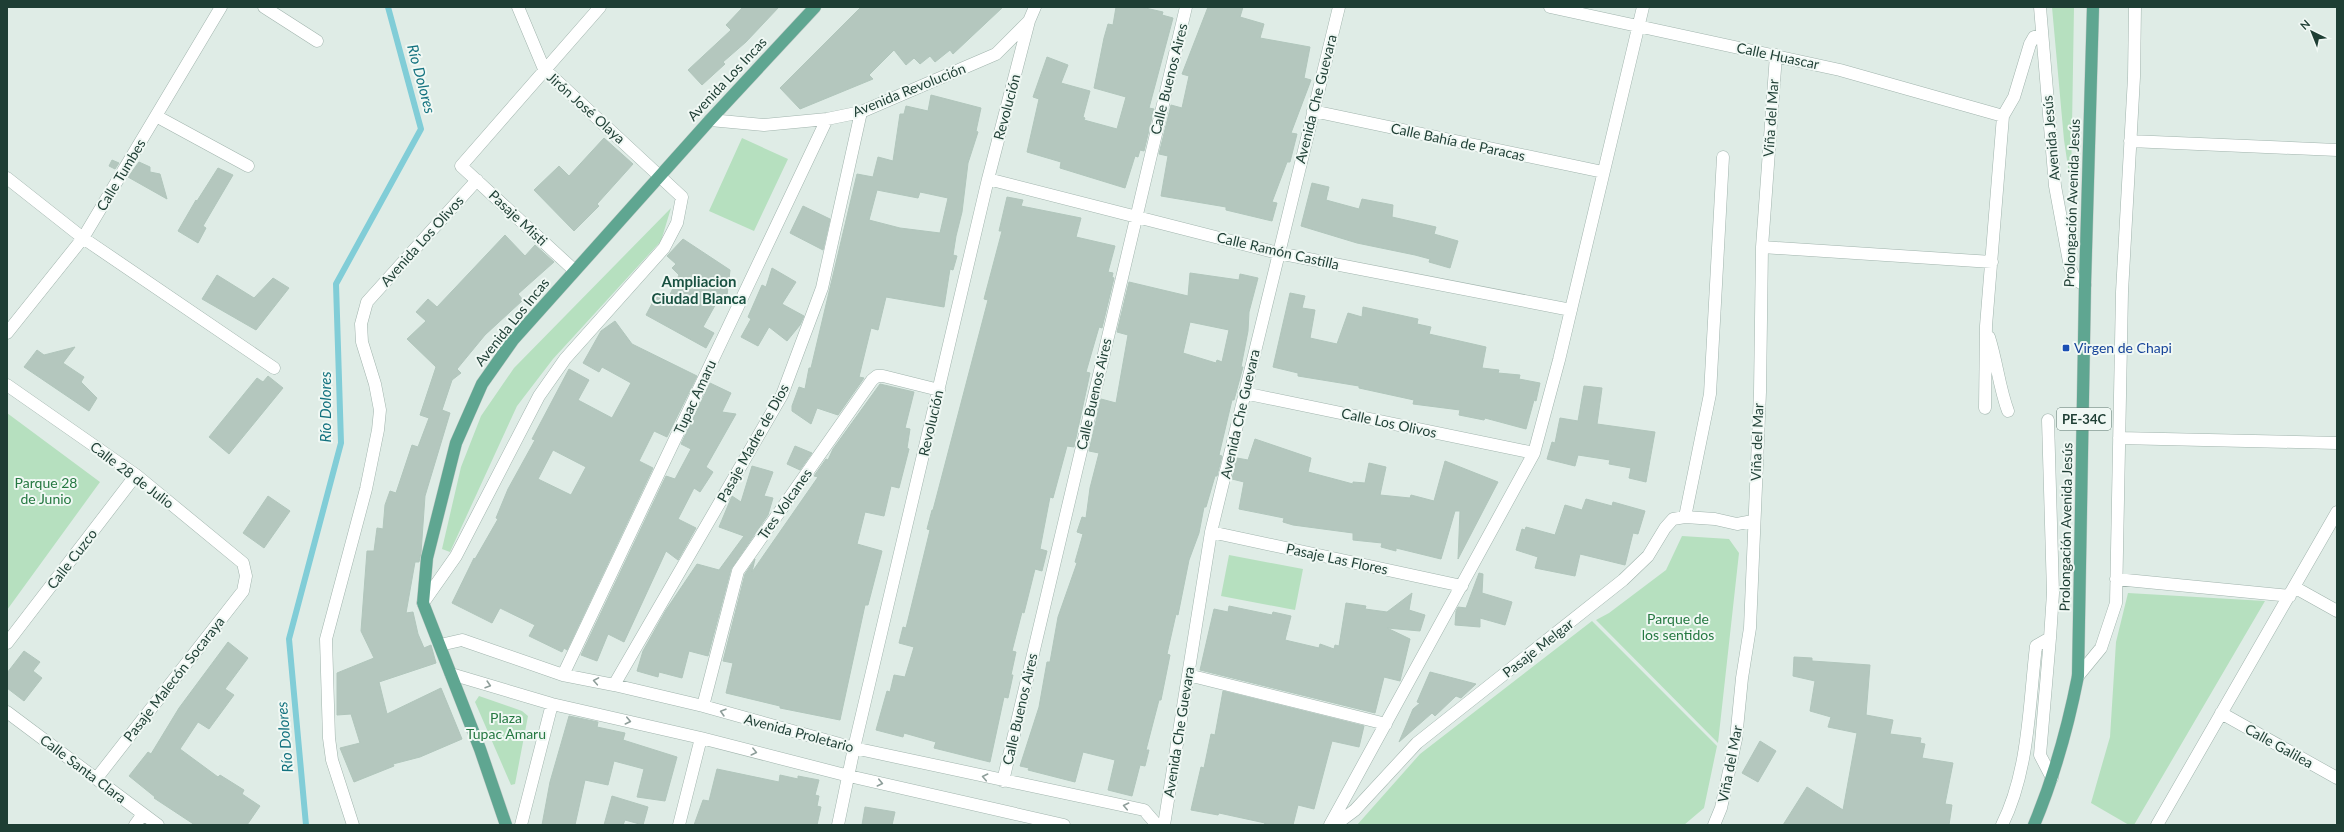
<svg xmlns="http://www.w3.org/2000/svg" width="2344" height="832" viewBox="0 0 2344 832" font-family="Lato,sans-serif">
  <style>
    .green { fill: #b6e0bf }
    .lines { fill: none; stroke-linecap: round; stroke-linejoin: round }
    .stream { stroke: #81cdd7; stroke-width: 6 }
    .building { fill: #b4c7be; stroke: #b1c6bc; fill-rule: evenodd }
    .minor-casing { stroke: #a1b4ad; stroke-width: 13 }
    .major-casing { stroke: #c0c9c6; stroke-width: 13 }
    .minor { stroke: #fff; stroke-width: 12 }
    .major { stroke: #5fa691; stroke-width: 12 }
    .oneway { stroke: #8e9e9a }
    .transit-dot { fill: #1a4fb4; stroke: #f0f8f4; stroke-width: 1.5 }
    .labels { text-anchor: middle; stroke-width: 4; stroke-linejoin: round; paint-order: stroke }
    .shield { fill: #f0f8f4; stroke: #5d766e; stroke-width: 1 }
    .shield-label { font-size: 13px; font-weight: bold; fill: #1e3e34 }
    .street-label { font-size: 14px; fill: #1e3e34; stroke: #f0f8f4 }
    .transit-label { font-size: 14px; fill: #164399; stroke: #f0f8f4; text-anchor: start }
    .park-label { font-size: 14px; fill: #257841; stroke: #f0f8f4 }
    .water-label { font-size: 15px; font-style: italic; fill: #13727f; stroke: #f0f8f4 }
    .neighbourhood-label { font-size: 15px; font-weight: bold; fill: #195141; stroke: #f0f8f4 }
  </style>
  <rect width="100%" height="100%" fill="#dfece6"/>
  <!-- green -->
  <path class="green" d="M2052,7H2074L2071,187L2064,140Z
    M742,138L788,159L754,231L709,211Z
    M671,208L661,241L553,359L517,406L450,552L442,549L461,467L481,416L514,368Z
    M7,413L100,482L7,610Z
    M1682,536L1729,539L1739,553L1718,743L1596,620L1609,613L1666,570Z
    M1229,555L1303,569L1295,610L1221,596Z
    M2128,593L2265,601L2134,825H2129L2091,803L2110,737L2116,642Z
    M1592,621L1717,746L1704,808L1684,825H1357L1420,754Z
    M479,696L522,711L528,716L515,784L511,785L475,702Z"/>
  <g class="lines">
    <!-- stream -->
    <path class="stream" d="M306,825L289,639L341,443L336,284L421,129L388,7"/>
  </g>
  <!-- building -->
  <path class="building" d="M743,7H779L746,42L723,62L725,64L702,85L688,70L731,30L726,25Z
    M861,7H1003L953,54L950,50L935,62L930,56L920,64L914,58L906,65L894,50L869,75L873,79L800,109L780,88Z
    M1116,7H1141L1163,12L1162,15L1173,18L1149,108L1154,109L1144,151L1140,150L1138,157L1135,156L1125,188L1060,168L1061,162L1027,152L1039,99L1033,97L1047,57L1068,65L1061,83L1090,91L1083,117L1085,118L1084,120L1117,129L1126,97L1094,88L1104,38L1108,24L1113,25Z
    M1208,7H1243L1240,17L1264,24L1260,38L1310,47L1304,78L1311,80L1291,133L1297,134L1290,162H1287L1272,202L1277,203L1272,221L1226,210V207L1161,196L1168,156L1159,154L1171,105L1182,108L1189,76L1182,74Z
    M931,95L981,108L976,131L978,132L968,163L962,212L956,236L953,255L957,256L953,270L950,269L944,307L886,297L878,330L871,328L859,377L864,378L838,415L817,408L811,424L792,411V406L799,387L805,389L809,368H811L857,174L873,177L878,157L893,161L900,114H904L906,106L928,111ZM877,190L918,198L920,192L948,198L940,233L900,228L869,220Z
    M604,138L633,164L597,204L599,206L574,231L534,190L559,166L569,176Z
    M112,160L119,163L115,169L109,166Z
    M139,162L150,167V172L160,174L167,199L128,177Z
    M218,168L233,175L203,226L206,228L198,243L178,231L196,200L197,201Z
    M1312,183L1329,187L1326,200L1359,209L1362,199L1393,205L1392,217L1436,227L1434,234L1458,241L1450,268L1429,262L1430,259L1415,255L1357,243L1301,226Z
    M1007,197L1023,200L1021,206L1081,218L1076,237L1115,246L1108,272L1113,273L1112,277L1114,278L1102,328L1099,327L1086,372L1090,373L1074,447L1067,446L1053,498L1050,497L1040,549L1047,551L1042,571L1035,569L1024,613L1022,612L1012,651L1016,652L1011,675H1013L1008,698L1004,697L990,762L934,748L936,742L904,733L903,737L876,730L887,691L890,692L894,675L905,677L914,647L899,643L903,627L906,628L930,530L927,529L932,510H933L988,300L984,299L1002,231H999Z
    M803,206L830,219L823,250L790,233Z
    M505,235L525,256L535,245L554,262L518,294L523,300L485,335L457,369L461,373L452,380L442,410L450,413L425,496L421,553L419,562H415L406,613L413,612L418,634L424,648L431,645L436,663L379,682L387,714L441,688L462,739L420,757L393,764L394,766L354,782L340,748L360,743L351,714L337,715V673L374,658L361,631L367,551H374L377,528L383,529L385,505L390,491L396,493L412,445L418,447L429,418L420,415L436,367L407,339L426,321L416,312L428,299L437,307Z
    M683,239L730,270L726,304L718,300L703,327L714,333L706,348L646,315L657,294L667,301L679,275L672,268L676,264L667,256Z
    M772,268L796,282L782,304L804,316L800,325L787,341L769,327L758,346L741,337L751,319L748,317L762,285L766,287Z
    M1190,273L1239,280L1240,274L1258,278L1249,312L1248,331L1241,367H1243L1234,400H1232L1219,455L1222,456L1217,476H1215L1206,507H1204L1199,533L1189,560L1178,615L1176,614L1167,654L1170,655L1161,700H1159L1146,750H1149L1145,766L1140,765L1132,796L1108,790L1115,760L1083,752L1075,782L1028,770L1029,768L1020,766L1039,707L1047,662H1050L1058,617L1077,563L1075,562L1083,534L1077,532L1082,517L1086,518L1090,488L1099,453L1089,451L1101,399L1116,403L1128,335L1117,332L1129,282L1188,296ZM1190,322L1229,330L1222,362L1217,360L1216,363L1183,353Z
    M217,275L254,298L273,278L289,288L256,330L202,299Z
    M1290,293L1305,296L1302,308L1315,310L1310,338L1337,344L1348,313L1362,317L1363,307L1418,319L1417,324L1431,327L1429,334L1486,347L1482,368L1499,370L1498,373L1520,375L1519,379L1540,383L1536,401L1534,400L1526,429L1485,418L1484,420L1459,415L1460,410L1413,404L1414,400L1359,388V386L1298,376V373L1273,367Z
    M615,321L632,344L697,376L667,437L654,431L639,461L653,468L567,650L564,648L562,652L529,636L535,625L500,608L492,623L452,603L474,558L475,559L498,519L496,518L508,489L535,440L532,439L569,369L589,380L578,400L612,418L631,383L602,367L599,372L583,363L601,331ZM553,450L586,467L571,495L538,479Z
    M75,347L63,363L84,377L81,382L97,398L89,411L24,367L37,350L44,355Z
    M268,376L283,388L229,454L209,437L257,378L263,382Z
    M710,383L731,393L722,412L736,414L706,467L713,472L700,492L694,488L678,519L696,528L678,560L666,551L624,642L608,634L597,661L581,655L666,476L675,479L691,449L681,444Z
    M880,384L914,392L905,428L910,429L907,448L909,449L899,488L891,486L884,516L865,512L857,544L882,551L868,605H865L840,720L780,708V706L726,693L733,663L723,661L745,574L755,559L752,572L818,477L814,476L826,459L828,460L833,449Z
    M1584,386L1602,388L1597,424L1655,432L1646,482L1629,478L1631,468L1609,464L1610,460L1578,455L1575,466L1547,459L1552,442L1555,443L1560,418L1578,421Z
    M1255,439L1311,458L1308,472L1353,484V482L1365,483L1369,463L1386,467L1380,495L1410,498L1411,495L1434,501L1445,461L1498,482L1458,559L1460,511H1455L1441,559L1396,548V551L1381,547L1382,543L1353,540V533L1293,525L1283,522L1284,518L1239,509L1244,482L1232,479L1237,458L1248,460Z
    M795,446L812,453L800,470L787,464Z
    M752,466L773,472L764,496L773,498L768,515L731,569L708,656L689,651L682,678L659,672L658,677L637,671L643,651L666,610L697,564L719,570L744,536L719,527L732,496L741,502Z
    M268,496L290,511L264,548L243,533Z
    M1586,499L1612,506L1613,502L1645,511L1638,534L1633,533L1625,565L1580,554L1575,576L1535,568L1538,557L1516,550L1522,529L1525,530L1526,527L1555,535L1565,505L1582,510Z
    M1479,573L1483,574L1482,593L1512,602L1505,625L1480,618V627L1455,625L1456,611L1458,607L1466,608Z
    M1412,593L1409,610L1425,615L1420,631L1387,628L1410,639L1400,681L1384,677L1375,713L1200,670L1214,609L1228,612L1229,606L1272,615L1273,612L1291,616L1285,640L1319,648L1320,644L1334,649L1335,645L1339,646L1346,603L1366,606L1365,609L1387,612Z
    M228,642L248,658L225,689L234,695L209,729L198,722L180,749L218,777L220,775L244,790L242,794L260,806L247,825H195L154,798L155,797L129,776L148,752L151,754L179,708Z
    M24,651L40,662L33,671L42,678L24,701L7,688V673Z
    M1794,657L1812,658V661L1870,665L1866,715L1893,720L1890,734L1921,738L1920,743L1925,744L1922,758L1953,763L1945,804L1952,805L1949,825H1783L1807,787L1843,810L1857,733L1828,727L1831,717L1810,711L1815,681L1793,676Z
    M1430,672L1476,684L1461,698L1456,696L1435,716L1432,713L1399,742L1413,709L1420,703L1417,702Z
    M1223,691L1364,726L1359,747L1332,741L1314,809L1298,805L1293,825H1264L1265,823L1219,813L1218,815L1191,810L1201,767L1204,768L1211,734L1215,735Z
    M569,716L598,722L597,727L625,733L623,740L677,757L665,801L637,797L644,769L614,761L608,785L585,780L575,825H542L550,782Z
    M1760,741L1776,751L1758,782L1742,773Z
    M717,769L779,782L780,775L798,779V776L819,780L815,795L819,796L817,806L821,807L817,825H694L703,800L709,801Z
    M612,796L648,807L643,825L625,820L623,825H604Z
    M865,807L895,812L892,825H862Z"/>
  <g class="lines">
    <!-- minor casing -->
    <g class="minor-casing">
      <path id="minor" d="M264,7L317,41
        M1550,7L1840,70L2003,116
        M2040,7L2055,186L2070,267L2075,280L2085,285
        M1313,111L1603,172
        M156,116L248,166
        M710,120L764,125L827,119L861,112L996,54L1029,21L1035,7
        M2130,141L2337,150
        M7,178L83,238L274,368
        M988,179L1278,253L1571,310
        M1762,247L1992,262
        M574,270L461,166L600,7
        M7,333L83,238L221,7
        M1989,337C1997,362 1999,387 2008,411
        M7,385L136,475L243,563L246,576L243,591L96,779
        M1244,393L1534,453
        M1985,408L1986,326L2003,116L2014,97L2030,44L2034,37L2042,35
        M2119,438L2337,443
        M1685,517L1710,394L1723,157
        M1211,532L1462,586
        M2116,579L2290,596
        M2294,587L2337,611
        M423,603L456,556L539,396L565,359L664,248L677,223L682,197L544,69L518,7
        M2050,638L2040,755L2052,778
        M7,643L136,475
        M440,645L462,640L563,675L614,685L703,706L854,748L1144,810L1157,825
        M451,674L552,704L701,738L849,776L1064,825
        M563,675L827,119
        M1188,675L1386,724
        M2078,676L2101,648L2116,603L2122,292L2134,77L2135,7
        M614,685L782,395L822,288L861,112
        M703,706L738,571L872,380L877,376H883L939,390
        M7,712L158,825
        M2221,713L2337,778
        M1003,781L1186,7
        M135,825L143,814
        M353,825L332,760L329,738L326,639L366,489L378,430L380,410L375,384L362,342L361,324L367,302L477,180
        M521,825L552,704
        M679,825L701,738
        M838,825L854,748L988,179L1029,21
        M1164,825L1211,532L1339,7
        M1330,825L1534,453L1559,360L1643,7
        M1335,825L1355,810L1417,743L1623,580L1648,556L1665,528L1673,519L1685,517L1715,519L1737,524L1753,521
        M1714,825L1721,808L1736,739L1742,678L1750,628L1760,392L1762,247L1776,55
        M2002,825C2029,771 2029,705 2036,646L2050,638L2053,593L2048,420
        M2157,825L2337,512"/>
    </g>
    <!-- major casing -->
    <g class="major-casing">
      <path id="major" d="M506,825L480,749L423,603L427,558L456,443L482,384L513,340L710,120L815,7
        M2034,825C2054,777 2068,727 2078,676L2085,285L2093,7"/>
    </g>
    <!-- minor -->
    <use href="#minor" class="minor"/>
    <!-- major -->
    <use href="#major" class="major"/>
  </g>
  <!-- one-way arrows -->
  <defs><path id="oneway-chevron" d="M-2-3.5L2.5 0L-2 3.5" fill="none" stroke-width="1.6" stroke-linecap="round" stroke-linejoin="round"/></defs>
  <g class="oneway">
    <use href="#oneway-chevron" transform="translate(596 681) rotate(-170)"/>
    <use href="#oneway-chevron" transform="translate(488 685) rotate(17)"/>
    <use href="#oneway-chevron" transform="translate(723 712) rotate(-164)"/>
    <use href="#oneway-chevron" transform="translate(628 721) rotate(13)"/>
    <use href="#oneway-chevron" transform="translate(754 752) rotate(14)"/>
    <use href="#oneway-chevron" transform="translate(985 777) rotate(-168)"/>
    <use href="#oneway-chevron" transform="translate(880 783) rotate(13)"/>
    <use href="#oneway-chevron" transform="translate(1126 806) rotate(-168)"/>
  </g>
  <!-- markers -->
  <rect class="transit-dot" x="2062" y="344" width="8" height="8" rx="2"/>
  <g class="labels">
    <!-- shield labels -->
    <rect class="shield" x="2057" y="408" width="54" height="22" rx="3"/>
    <g class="shield-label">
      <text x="2084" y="424">PE-34C</text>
    </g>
    <!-- street labels -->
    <g class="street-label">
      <text transform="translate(1778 56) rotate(12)" y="5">Calle Huascar</text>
      <text transform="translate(727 79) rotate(-47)" y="5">Avenida Los Incas</text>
      <text transform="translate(1169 79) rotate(-76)" y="5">Calle Buenos Aires</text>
      <text transform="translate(909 90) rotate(-22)" y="5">Avenida Revolución</text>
      <text transform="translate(1316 99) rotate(-76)" y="5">Avenida Che Guevara</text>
      <text transform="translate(1007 107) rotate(-75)" y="5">Revolución</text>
      <text transform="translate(586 108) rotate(42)" y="5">Jirón José Olaya</text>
      <text transform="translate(1771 118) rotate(-86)" y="5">Viña del Mar</text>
      <text transform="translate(2051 138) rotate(-95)" y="5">Avenida Jesús</text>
      <text transform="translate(1458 142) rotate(12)" y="5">Calle Bahía de Paracas</text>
      <text transform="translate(121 175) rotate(-59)" y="5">Calle Tumbes</text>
      <text transform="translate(2072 203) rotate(-88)" y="5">Prolongación Avenida Jesús</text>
      <text transform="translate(518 218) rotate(43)" y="5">Pasaje Misti</text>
      <text transform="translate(422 241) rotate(-48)" y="5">Avenida Los Olivos</text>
      <text transform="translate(1278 251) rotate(13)" y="5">Calle Ramón Castilla</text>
      <text transform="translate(512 322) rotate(-51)" y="5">Avenida Los Incas</text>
      <text transform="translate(1094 394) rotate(-77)" y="5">Calle Buenos Aires</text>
      <text transform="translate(695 397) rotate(-65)" y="5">Tupac Amaru</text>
      <text transform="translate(1240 414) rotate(-77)" y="5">Avenida Che Guevara</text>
      <text transform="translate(931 423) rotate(-77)" y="5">Revolución</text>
      <text transform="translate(1389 423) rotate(12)" y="5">Calle Los Olivos</text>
      <text transform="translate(1757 442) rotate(-88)" y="5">Viña del Mar</text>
      <text transform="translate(753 443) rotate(-61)" y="5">Pasaje Madre de Dios</text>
      <text transform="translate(132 475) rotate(37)" y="5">Calle 28 de Julio</text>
      <text transform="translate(785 504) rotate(-55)" y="5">Tres Volcanes</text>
      <text transform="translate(2066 527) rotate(-89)" y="5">Prolongación Avenida Jesús</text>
      <text transform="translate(72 559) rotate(-52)" y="5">Calle Cuzco</text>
      <text transform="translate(1337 559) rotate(12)" y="5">Pasaje Las Flores</text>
      <text transform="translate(1538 648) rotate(-38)" y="5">Pasaje Melgar</text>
      <text transform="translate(174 679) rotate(-52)" y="5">Pasaje Malecón Socaraya</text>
      <text transform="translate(1020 709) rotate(-77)" y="5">Calle Buenos Aires</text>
      <text transform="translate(1179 732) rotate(-81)" y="5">Avenida Che Guevara</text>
      <text transform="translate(799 733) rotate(15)" y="5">Avenida Proletario</text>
      <text transform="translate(2279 746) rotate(29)" y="5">Calle Galilea</text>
      <text transform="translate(1730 764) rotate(-79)" y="5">Viña del Mar</text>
      <text transform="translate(83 769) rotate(37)" y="5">Calle Santa Clara</text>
    </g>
    <!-- transit labels -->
    <g class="transit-label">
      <text x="2074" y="353">Virgen de Chapi</text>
    </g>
    <!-- park labels -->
    <g class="park-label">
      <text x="46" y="488">Parque 28<tspan x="46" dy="16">de Junio</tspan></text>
      <text x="1678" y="624">Parque de<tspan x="1678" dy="16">los sentidos</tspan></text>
      <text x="506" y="723">Plaza<tspan x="506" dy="16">Tupac Amaru</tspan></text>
    </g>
    <!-- water labels -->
    <g class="water-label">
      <text transform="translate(421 79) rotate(75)" y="5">Río Dolores</text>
      <text transform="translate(326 407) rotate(-90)" y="5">Río Dolores</text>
      <text transform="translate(285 737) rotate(-95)" y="5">Río Dolores</text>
    </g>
    <!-- neighbourhood labels -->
    <g class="neighbourhood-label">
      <text x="699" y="287">Ampliacion<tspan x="699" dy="17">Ciudad Blanca</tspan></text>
    </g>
  </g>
  <!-- border -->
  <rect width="2344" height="832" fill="none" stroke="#1e3e34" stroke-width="16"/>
  <!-- north arrow -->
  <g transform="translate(2312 32) rotate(317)" stroke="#f0f8f4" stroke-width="3" paint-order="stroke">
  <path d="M0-3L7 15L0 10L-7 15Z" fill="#1e3e34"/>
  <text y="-6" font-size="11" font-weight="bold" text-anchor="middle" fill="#1e3e34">N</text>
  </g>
</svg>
